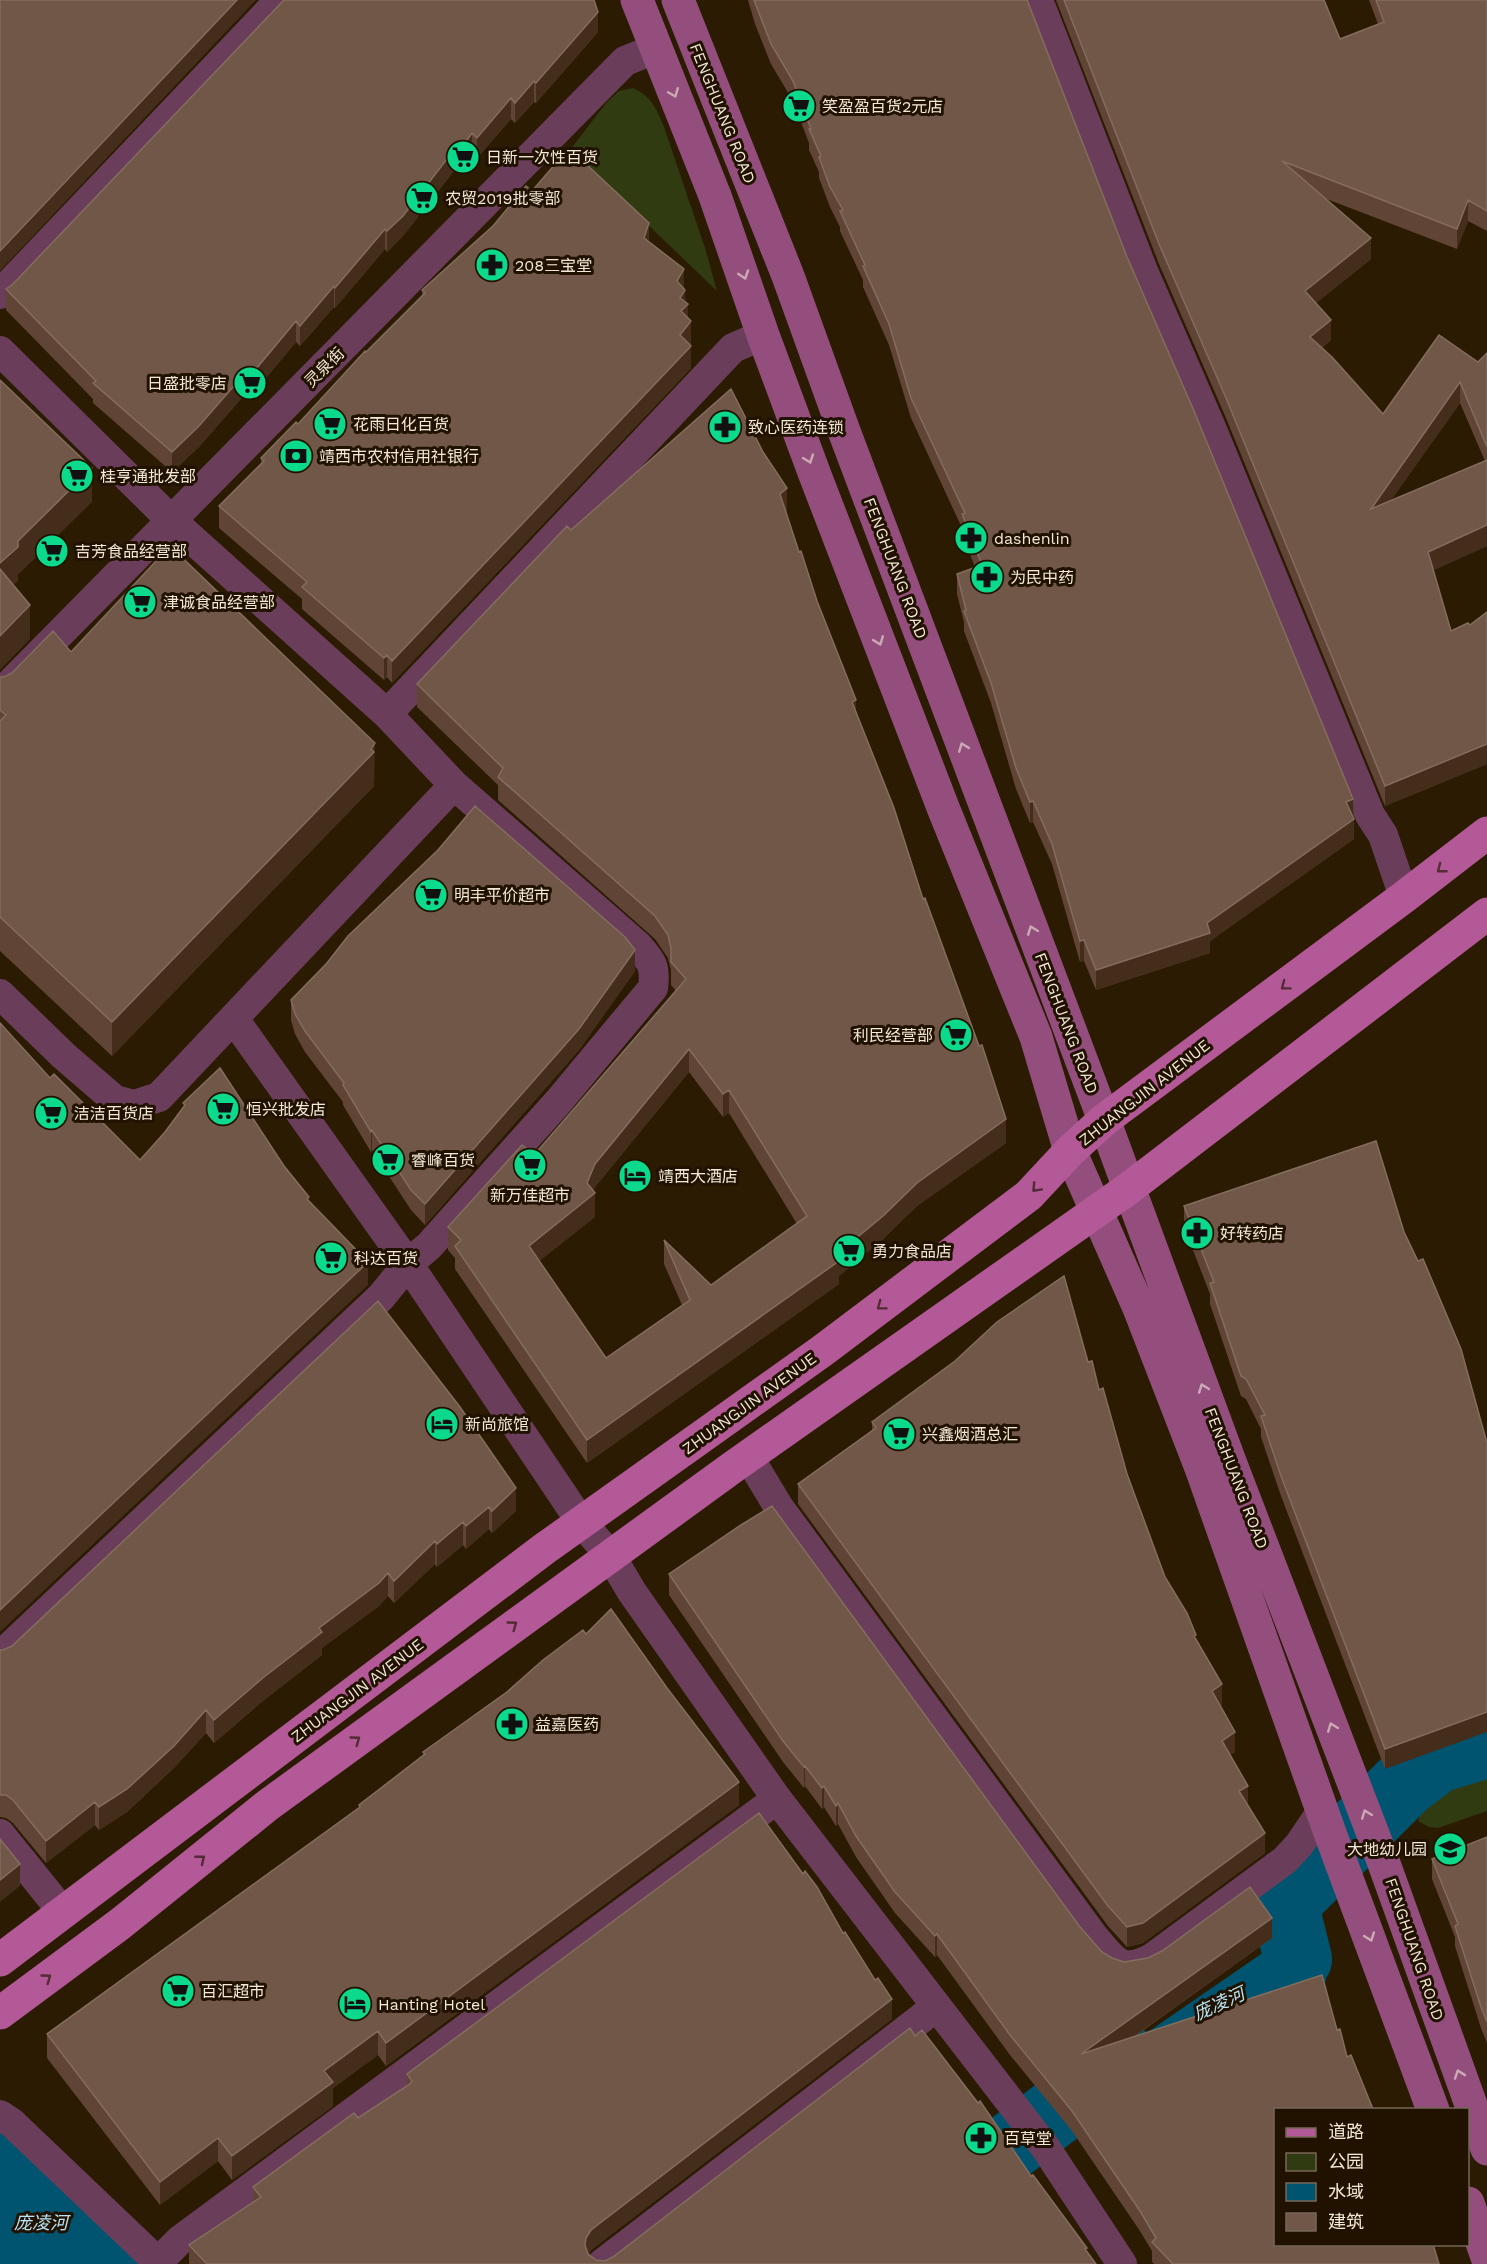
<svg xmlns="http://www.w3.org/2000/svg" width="1487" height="2264" viewBox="0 0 1487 2264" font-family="'Work Sans','Noto Sans SC',sans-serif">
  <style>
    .green { fill: #313b11 }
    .water { fill: #005470 }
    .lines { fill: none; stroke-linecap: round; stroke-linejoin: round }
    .river { stroke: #005470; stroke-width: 68 }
    .street { stroke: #6a3e5b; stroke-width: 30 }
    .secondary { stroke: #944e7d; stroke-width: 33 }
    .primary { stroke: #b45997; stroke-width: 33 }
    .wall { fill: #604536; fill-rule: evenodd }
    .shaded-wall { fill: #442d1a }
    .building { fill: #705748; stroke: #846d5e; stroke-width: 1.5; fill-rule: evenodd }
    .oneway { stroke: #ccaab4 }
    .oneway2 { stroke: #542b35 }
    .labels { text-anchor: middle; stroke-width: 6; stroke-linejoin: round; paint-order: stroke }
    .poi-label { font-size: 16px; fill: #f2e7d8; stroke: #211200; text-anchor: start }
    .street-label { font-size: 16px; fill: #f2e7d8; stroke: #211200 }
    .water-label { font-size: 18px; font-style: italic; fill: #b8e3f8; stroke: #211200 }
  </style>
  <rect width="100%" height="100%" fill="#2b1b02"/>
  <!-- green -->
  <path class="green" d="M633,88C652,97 656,108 664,127L705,248L717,291L570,150L607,102L619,91Z
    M1487,1766V1811L1438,1828L1429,1827L1418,1821C1421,1813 1423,1801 1427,1794C1438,1776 1468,1771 1487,1766Z"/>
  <!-- water -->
  <path class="water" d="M1297,1863L1323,1936L1326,1980L1323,1986L1165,2039L1056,2124L1047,2106L1142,2036L1274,1945L1277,1938L1276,1932L1253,1898Z
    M0,2130L144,2264H0Z"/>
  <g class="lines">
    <!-- river -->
    <path class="river" d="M1294,1965L1298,1959L1287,1915L1289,1899L1404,1784L1437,1759L1487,1744
      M855,2264L1126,2059"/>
    <!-- street -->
    <path class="street" d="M1038,0L1143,271L1210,425L1370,815L1383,835L1404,897
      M0,294L280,0
      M0,351L172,521L387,714L454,785L159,1097L134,1105L115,1100L64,1056L0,994
      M0,694L625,61L655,49
      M387,714L733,348L763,335
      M234,1019L408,1264L581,1522L610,1555L632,1592L777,1799L1045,2147L1122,2264
      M748,1456L778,1506L1094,1937C1114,1960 1120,1975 1152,1958L1285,1860L1299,1845L1322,1811
      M0,1656L381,1297L408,1264L429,1246L558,1102L653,988C656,965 651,961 637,945L454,785
      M0,1834L62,1911
      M0,2115L12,2123L160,2264
      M158,2262L180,2240L777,1799
      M602,2264L936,2007"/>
    <!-- secondary -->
    <path class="secondary" d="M637,0L715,196L763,335L815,475L944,810L1036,1037L1070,1151L1139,1308L1201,1468L1330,1833L1433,2110
      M678,0L788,276L844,431L1104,1120L1229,1459L1378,1847L1487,2149
      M1468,2203L1487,2257"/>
    <!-- primary -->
    <path class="primary" d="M0,1960L544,1549L822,1351L1029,1195L1070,1151L1104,1120L1404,897L1487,833
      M0,2013L120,1924L268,1805L733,1467L1128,1189L1487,914"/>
  </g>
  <!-- wall -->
  <path class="wall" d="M748,0H1027L1127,257L1353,799L1354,839L1210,941V953L1096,990L1084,961L1080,962L1052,864L1033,822L1030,823L1016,789L991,703L964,631V622L957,594V574L975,567L962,534V528L911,418L889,345L863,287V280L840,231V227L830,207L819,178V172L809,150V143L793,101L771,64L755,24Z
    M1056,0H1324L1340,39L1378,24L1369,0H1487V231L1468,221L1457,249L1324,198L1371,259L1316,303L1331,340L1322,348L1383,414L1478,362L1487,353V546L1433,570L1451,631L1470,625L1487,612V764L1385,806L1226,418L1159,264ZM1460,403L1485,461L1391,500Z
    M598,32L536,103L534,102L515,123L511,119L477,158L472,154L461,170L457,167L403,236L387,252L385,249L335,308L334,307L300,346L296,342L250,397L246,393L199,447L172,472L93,403V399L6,310V289L12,285Z
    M532,191L649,242L684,289L691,343L690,345L691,368L392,683L387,677L384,680L302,609V599L219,528V506L261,463V458L298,424L422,296V290Z
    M786,512L799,552L923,899L1006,1143L917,1206L883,1239L839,1276V1284L587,1463L455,1269V1258L448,1250V1227L534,1155L676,991L671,985V970L668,958L655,939L498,800V785L417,707V684L571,530ZM689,1072L723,1117L729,1113L797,1224L711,1285L664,1240V1264L682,1305L606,1358L539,1261L595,1217L593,1192L595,1187Z
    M71,652L375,777L374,778V786L112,1056L0,951V677H4Z
    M635,971L579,1050L425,1225L411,1210L372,1150L371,1152L343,1105V1102L305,1052L295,1034L291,1020V1000Z
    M1184,1206L1404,1232L1385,1769L1281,1496L1261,1437V1429L1246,1399L1241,1396L1210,1304V1294L1184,1227Z
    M378,1301L516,1511L492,1533L489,1529L466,1549L463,1545L437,1567L435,1564L394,1603L388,1596L379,1606L322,1648V1655L264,1700L214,1743L206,1733L174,1768L127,1812L99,1830L95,1825L46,1863L13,1823L6,1818L0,1817V1650H3L12,1646Z
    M1088,1362L1099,1390L1127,1474L1165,1577L1196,1639L1222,1705L1220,1706L1235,1752L1230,1755L1265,1853L1143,1943L1127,1947L1108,1926L798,1504V1484L872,1430V1422Z
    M669,1574L1080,1927L1102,1952L1112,1958L1124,1962L1272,1938L1134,2037L1337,2030L1347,2057L1373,2109L1439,2264H1154L1152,2262V2251L1140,2231L1072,2131L1010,2055L937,1955L935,1957L895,1913L856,1857L838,1824L836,1826L824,1807L822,1809L805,1786L804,1788L783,1762L669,1595Z
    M586,1634L739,1805L386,2066L378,2055L333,2088V2106L232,2180L218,2161L160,2205L47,2058V2034L359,1808V1805L423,1755V1752Z
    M1487,1837V2043L1481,2028L1455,1946V1937L1432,1879V1859Z
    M892,2019L591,2250L589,2254L596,2260L605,2261L613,2257L915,2036L1031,2176L1096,2264H189V2245L253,2202V2187L407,2086V2074Z"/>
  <!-- shaded-wall -->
  <path class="shaded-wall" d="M237,0H256L0,271V251Z
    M598,12V32L536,103V83Z
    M534,81V102L515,123V103Z
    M511,98V119L477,158V138Z
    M472,133V154L461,170V149Z
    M457,146V167L403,236L387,252V231Z
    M1468,200V221L1457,249V229Z
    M649,223V245L644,238Z
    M385,229V249L335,308V288Z
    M1371,238V259L1305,312V291Z
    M684,269V291L677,281Z
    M334,286V307L300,346V326Z
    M685,290V307L688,304V326L691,321V343L680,357L691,346V368L392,683V661Z
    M1331,320V340L1310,358V337Z
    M296,321V342L250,397V376Z
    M246,372V393L199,447L172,472V452Z
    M1460,382V403L1371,529V509Z
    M92,468V502L18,575V581L0,597V563L18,541Z
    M787,488V512L780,517V494Z
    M1487,525V546L1428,573V552Z
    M30,605V639L0,670V636Z
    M387,655V677L384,680V658Z
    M856,700V724L852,702Z
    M375,743L374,786L112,1056V1022L371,749Z
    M1487,744V764L1385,806V786Z
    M1353,799L1354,839L1210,941V953L1096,990V970L1207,923L1346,802Z
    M1033,801V822L1030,823V802Z
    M1084,940V961L1080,962V941Z
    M635,950V971L579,1050L425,1225V1204Z
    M689,1049V1072L595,1187L592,1196L595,1193V1217L529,1269V1246L587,1183L595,1164Z
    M729,1090V1113L723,1117V1094Z
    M1006,1119V1143L917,1206L883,1239L839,1276V1284L587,1463V1440L836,1255L917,1183Z
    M372,1130V1150L371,1152V1132Z
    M368,1262V1285L0,1632V1610Z
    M516,1488V1511L492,1533V1511Z
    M489,1507V1529L466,1549V1526Z
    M463,1522V1545L437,1567V1544Z
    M435,1541V1564L394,1603V1581Z
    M388,1573V1596L379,1606L322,1648V1655L264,1700L214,1743V1720L319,1628Z
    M1222,1684V1705L1212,1712V1691Z
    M206,1710V1733L174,1768L127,1812L99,1830V1807Z
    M1487,1712V1732L1385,1769V1749Z
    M1235,1732V1752L1222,1761V1741Z
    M805,1766V1786L804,1788V1767Z
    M739,1782V1805L386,2066V2043Z
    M824,1786V1807L822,1809V1788Z
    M1248,1786V1806L1239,1791Z
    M95,1802V1825L46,1863V1841Z
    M838,1803V1824L836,1826V1806Z
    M1265,1833V1853L1143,1943L1127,1947V1927Z
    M20,1864V1886L0,1902V1880Z
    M1272,1918V1938L1081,2074V2054Z
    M937,1934V1955L935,1957V1936Z
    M892,1999V2019L591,2250L586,2258L585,2245L586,2238L591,2230Z
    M378,2031V2055L333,2088V2106L232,2180V2156L324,2071Z
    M218,2138V2161L160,2205V2182Z"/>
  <!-- building -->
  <path class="building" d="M0,0H237L0,251Z
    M284,0H594L598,12L536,83L534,81L515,103L511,98L477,138L472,133L461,149L457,146L403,216L387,231L385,229L335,288L334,286L300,326L296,321L250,376L246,372L199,426L172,452L93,383L96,381L6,289L12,285Z
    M754,0H1027L1127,257L1194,411L1353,799L1346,802L1354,819L1207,923L1210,933L1096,970L1084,940L1080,941L1052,844L1033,801L1030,802L1016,768L991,683L964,611L966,610L957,574L982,565L962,514L965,513L911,398L889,324L863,266L865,265L840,211L843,210L830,187L819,157L821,156L809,129H811L793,81L771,44Z
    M1064,0H1324L1340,39L1384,22L1376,0H1487V211L1468,200L1457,229L1282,161L1371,238L1305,291L1331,320L1310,337L1332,357L1383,414L1439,335L1478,362L1487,353V447L1460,382L1371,509L1487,460V525L1428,552L1451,631L1468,623L1470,625L1487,612V744L1385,786L1226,398L1159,244Z
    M569,148L649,223L644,238L684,269L677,281L685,290L680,298L688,304L681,311L691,321L680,335L691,346L392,661L387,655L384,658L302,587L307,582L219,506L264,461L261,458L296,422L298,424L365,351L366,352L425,293L422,290L493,226L526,186L532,191Z
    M0,380L92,468L18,541V547L0,563Z
    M731,389L763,452L787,488L780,494L799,552L801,551L817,601L856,700L852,702L894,808L923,899L925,898L979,1046L982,1045L1006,1119L917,1183L883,1216L836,1255L839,1261L587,1440L455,1246L461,1240L448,1227L522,1145L534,1155L686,979L671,962V948L668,935L655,916L498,777L503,768L417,684L567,526L571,530ZM689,1049L723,1094L729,1090L807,1216L711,1285L664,1240L690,1300L606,1358L529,1246L595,1193L587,1183L595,1164Z
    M170,546L375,743L371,749L374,752L112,1022L0,917V721L6,715L0,710V677H4L12,673L53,631L71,652Z
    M0,569L30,605L0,636Z
    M475,806L625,937L635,950L579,1029L425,1204L411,1190L372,1130L371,1132L343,1085L344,1083L305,1031L295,1014L291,1000L327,963L348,936L438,850Z
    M0,1023L50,1078L54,1074L140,1160L165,1132L185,1105L183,1103L220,1068L284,1166L309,1197L307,1199L368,1262L0,1610Z
    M1376,1141L1404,1232L1418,1261L1423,1259L1461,1349L1487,1443V1712L1385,1749L1281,1476L1261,1416L1265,1415L1246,1379L1241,1376L1210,1283L1214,1282L1184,1206Z
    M1064,1276L1088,1362L1092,1361L1099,1390L1103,1388L1127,1474L1165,1577L1187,1613L1196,1635L1194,1636L1222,1684L1212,1691L1235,1732L1222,1741L1248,1786L1239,1791L1265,1833L1143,1923L1127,1927L1108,1906L798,1484L876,1428L872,1422L955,1361L997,1322Z
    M378,1301L460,1407L516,1488L492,1511L489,1507L466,1526L463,1522L437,1544L435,1541L394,1581L388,1573L379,1583L319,1628L322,1632L264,1677L214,1720L206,1710L174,1746L127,1789L99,1807L95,1802L46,1841L13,1800L6,1795H0V1650H3L12,1646Z
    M772,1506L1080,1927L1102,1952L1112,1958L1124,1962L1148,1958L1162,1951L1250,1887L1272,1918L1081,2054L1322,1975L1337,2030L1340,2029L1347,2057L1351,2055L1373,2109H1275V2244H1433L1439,2264H1173L1152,2242L1156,2238L1140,2211L1072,2111L1010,2035L937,1934L935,1936L895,1892L856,1836L838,1803L836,1806L824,1786L822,1788L805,1766L804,1767L783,1741L669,1574L741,1525Z
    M611,1609L667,1688L739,1782L386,2043L378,2031L324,2071L333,2082L232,2156L218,2138L160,2182L47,2034L360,1807L359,1805L425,1754L423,1752L507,1692L543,1660L583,1630L586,1634Z
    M759,1813L803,1874L805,1871L817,1887L843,1933L845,1932L875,1980L878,1978L892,1999L591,2230L586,2238L585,2245L588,2254L596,2260L605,2261L613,2257L910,2028L915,2036L922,2030L978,2103L980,2101L1031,2176L1033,2175L1087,2248L1085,2249L1096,2264H207L189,2245L261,2197L253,2187L354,2113L358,2118L410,2084L412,2081L407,2074Z
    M1487,1837V2022L1481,2007L1455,1926L1458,1924L1432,1859Z
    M0,1839L20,1864L0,1880Z"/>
  <!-- one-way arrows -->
  <defs><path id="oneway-chevron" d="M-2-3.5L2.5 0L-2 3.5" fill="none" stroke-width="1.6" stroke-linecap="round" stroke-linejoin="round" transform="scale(1.5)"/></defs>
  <g class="oneway">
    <use href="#oneway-chevron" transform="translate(674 93) rotate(68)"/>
    <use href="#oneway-chevron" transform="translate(744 275) rotate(72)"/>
    <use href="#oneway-chevron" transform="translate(809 459) rotate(70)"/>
    <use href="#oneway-chevron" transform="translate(879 641) rotate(69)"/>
    <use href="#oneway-chevron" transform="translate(963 747) rotate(-111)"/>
    <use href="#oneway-chevron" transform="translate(1032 930) rotate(-111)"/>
    <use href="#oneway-chevron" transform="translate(1203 1388) rotate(-110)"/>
    <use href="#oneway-chevron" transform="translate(1332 1727) rotate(-111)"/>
    <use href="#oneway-chevron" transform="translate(1366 1814) rotate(-111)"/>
    <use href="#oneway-chevron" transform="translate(1370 1937) rotate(70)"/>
    <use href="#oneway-chevron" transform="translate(1459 2074) rotate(-109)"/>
  </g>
  <g class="oneway2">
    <use href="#oneway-chevron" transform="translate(1441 869) rotate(142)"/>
    <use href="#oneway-chevron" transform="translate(1285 986) rotate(143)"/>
    <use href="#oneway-chevron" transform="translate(1036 1188) rotate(133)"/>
    <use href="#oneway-chevron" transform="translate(881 1306) rotate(143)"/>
    <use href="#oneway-chevron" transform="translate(513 1625) rotate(-36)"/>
    <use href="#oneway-chevron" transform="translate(356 1740) rotate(-36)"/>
    <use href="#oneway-chevron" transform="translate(201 1859) rotate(-39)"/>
    <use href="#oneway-chevron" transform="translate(47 1978) rotate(-36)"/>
  </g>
  <!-- icons -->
  <defs>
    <g id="supermarket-disc" transform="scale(1.725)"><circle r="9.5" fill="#0bd98b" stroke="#211200"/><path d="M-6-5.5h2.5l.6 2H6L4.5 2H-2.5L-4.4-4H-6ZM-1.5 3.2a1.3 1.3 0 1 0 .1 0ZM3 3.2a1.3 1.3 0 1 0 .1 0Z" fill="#111"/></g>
    <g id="pharmacy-disc" transform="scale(1.725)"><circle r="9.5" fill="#0bd98b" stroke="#211200"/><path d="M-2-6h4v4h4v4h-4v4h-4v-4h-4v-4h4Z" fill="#111"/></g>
    <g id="bank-disc" transform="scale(1.725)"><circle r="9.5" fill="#0bd98b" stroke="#211200"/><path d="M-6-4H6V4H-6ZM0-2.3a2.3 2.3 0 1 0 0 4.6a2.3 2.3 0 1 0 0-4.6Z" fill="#111"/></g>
    <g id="hotel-disc" transform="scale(1.725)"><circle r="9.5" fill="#0bd98b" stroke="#211200"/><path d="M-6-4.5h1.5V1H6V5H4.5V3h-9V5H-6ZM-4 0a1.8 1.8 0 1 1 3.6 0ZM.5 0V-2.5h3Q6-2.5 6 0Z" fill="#111"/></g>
    <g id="school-disc" transform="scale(1.725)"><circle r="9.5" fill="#0bd98b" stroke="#211200"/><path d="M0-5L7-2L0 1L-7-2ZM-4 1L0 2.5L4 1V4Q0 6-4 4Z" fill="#111"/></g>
  </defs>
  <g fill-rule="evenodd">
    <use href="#supermarket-disc" x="799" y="106"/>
    <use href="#supermarket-disc" x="463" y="157"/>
    <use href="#supermarket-disc" x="422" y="198"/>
    <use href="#pharmacy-disc" x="492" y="265"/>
    <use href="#supermarket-disc" x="250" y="383"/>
    <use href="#supermarket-disc" x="330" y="424"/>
    <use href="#pharmacy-disc" x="725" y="427"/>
    <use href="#bank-disc" x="296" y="456"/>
    <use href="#supermarket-disc" x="77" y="476"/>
    <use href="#pharmacy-disc" x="971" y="538"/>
    <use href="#supermarket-disc" x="52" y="551"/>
    <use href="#pharmacy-disc" x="987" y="577"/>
    <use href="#supermarket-disc" x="140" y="602"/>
    <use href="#supermarket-disc" x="431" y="895"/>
    <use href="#supermarket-disc" x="956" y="1035"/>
    <use href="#supermarket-disc" x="223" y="1109"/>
    <use href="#supermarket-disc" x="51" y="1113"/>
    <use href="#supermarket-disc" x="388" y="1160"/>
    <use href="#supermarket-disc" x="530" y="1165"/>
    <use href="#hotel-disc" x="635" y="1176"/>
    <use href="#pharmacy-disc" x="1197" y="1233"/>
    <use href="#supermarket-disc" x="849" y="1251"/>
    <use href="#supermarket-disc" x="331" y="1258"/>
    <use href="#hotel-disc" x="442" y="1424"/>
    <use href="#supermarket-disc" x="899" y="1434"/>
    <use href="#pharmacy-disc" x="512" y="1724"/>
    <use href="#school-disc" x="1450" y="1849"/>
    <use href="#supermarket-disc" x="178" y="1991"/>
    <use href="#hotel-disc" x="355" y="2004"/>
    <use href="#pharmacy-disc" x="981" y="2138"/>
  </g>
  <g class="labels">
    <!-- poi labels -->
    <g class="poi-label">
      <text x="822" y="112">笑盈盈百货2元店</text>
      <text x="486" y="163">日新一次性百货</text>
      <text x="445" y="204">农贸2019批零部</text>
      <text x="515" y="271">208三宝堂</text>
      <text x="227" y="389" text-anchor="end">日盛批零店</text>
      <text x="353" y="430">花雨日化百货</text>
      <text x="748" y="433">致心医药连锁</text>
      <text x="319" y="462">靖西市农村信用社银行</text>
      <text x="100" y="482">桂亨通批发部</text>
      <text x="994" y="544">dashenlin</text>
      <text x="75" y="557">吉芳食品经营部</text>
      <text x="1010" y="583">为民中药</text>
      <text x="163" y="608">津诚食品经营部</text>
      <text x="454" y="901">明丰平价超市</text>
      <text x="933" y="1041" text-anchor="end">利民经营部</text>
      <text x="246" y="1115">恒兴批发店</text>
      <text x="74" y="1119">洁洁百货店</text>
      <text x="411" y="1166">睿峰百货</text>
      <text x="658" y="1182">靖西大酒店</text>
      <text x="530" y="1201" text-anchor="middle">新万佳超市</text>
      <text x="1220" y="1239">好转药店</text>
      <text x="872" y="1257">勇力食品店</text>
      <text x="354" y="1264">科达百货</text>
      <text x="465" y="1430">新尚旅馆</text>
      <text x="922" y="1440">兴鑫烟酒总汇</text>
      <text x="535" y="1730">益嘉医药</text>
      <text x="1427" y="1855" text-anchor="end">大地幼儿园</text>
      <text x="201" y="1997">百汇超市</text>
      <text x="378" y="2010">Hanting Hotel</text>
      <text x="1004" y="2144">百草堂</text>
    </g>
    <!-- street labels -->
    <g class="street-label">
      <text transform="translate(723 113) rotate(68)" y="6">FENGHUANG ROAD</text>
      <text transform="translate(324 367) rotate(-45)" y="6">灵泉街</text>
      <text transform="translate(896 568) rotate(69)" y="6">FENGHUANG ROAD</text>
      <text transform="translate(1067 1023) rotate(69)" y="6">FENGHUANG ROAD</text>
      <text transform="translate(1144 1092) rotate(-38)" y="6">ZHUANGJIN AVENUE</text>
      <text transform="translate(749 1403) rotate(-36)" y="6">ZHUANGJIN AVENUE</text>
      <text transform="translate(1237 1478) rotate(69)" y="6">FENGHUANG ROAD</text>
      <text transform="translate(357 1690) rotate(-37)" y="6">ZHUANGJIN AVENUE</text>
      <text transform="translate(1415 1949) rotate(71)" y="6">FENGHUANG ROAD</text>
    </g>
    <!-- water labels -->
    <g class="water-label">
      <text transform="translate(1219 2004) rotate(-25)" y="6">庞凌河</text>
      <text x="41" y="2229">庞凌河</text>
    </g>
  </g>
  <!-- legend -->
  <rect x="1274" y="2108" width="195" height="138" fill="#211200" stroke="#756756" stroke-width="1.5"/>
  <rect x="1286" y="2128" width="30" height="9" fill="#b45997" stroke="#756756" stroke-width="1.5"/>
  <text x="1328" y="2138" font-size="18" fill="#f2e7d8">道路</text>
  <rect x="1286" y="2153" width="30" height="18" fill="#313b11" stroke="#756756" stroke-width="1.5"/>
  <text x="1328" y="2168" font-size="18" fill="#f2e7d8">公园</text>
  <rect x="1286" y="2183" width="30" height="18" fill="#005470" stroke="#756756" stroke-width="1.5"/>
  <text x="1328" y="2198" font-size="18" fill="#f2e7d8">水域</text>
  <rect x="1286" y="2213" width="30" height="18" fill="#705748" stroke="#756756" stroke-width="1.5"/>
  <text x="1328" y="2228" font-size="18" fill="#f2e7d8">建筑</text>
</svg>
